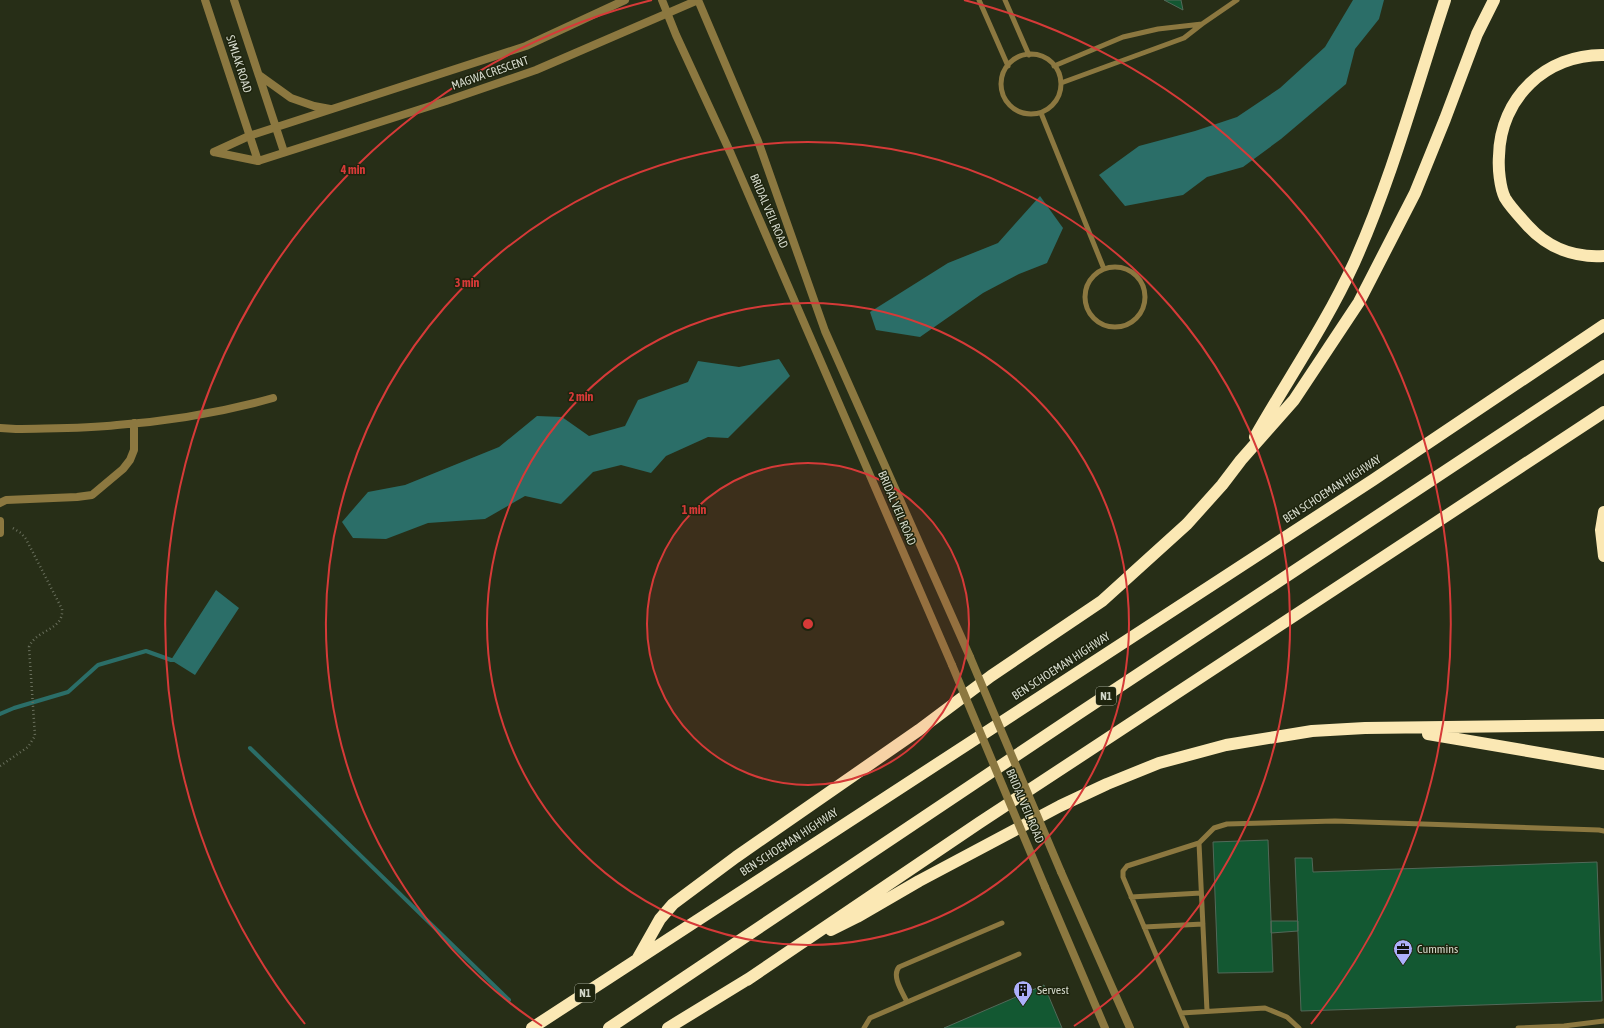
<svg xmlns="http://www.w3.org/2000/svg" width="1604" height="1028" viewBox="0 0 1604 1028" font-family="'Asap Condensed',sans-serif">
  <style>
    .water { fill: #2b6e68 }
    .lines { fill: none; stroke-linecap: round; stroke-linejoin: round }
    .stream { stroke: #2b6e68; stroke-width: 4 }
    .building { fill: #135832; stroke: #526959 }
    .path { stroke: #6a705d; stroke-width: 2.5; stroke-dasharray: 1 3; stroke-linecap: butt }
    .service { stroke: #8c7840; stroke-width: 5 }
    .minor { stroke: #8c7840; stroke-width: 8 }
    .tertiary { stroke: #8c7840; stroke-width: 8 }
    .motorway { stroke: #fbe8b4; stroke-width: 12 }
    .tertiary-bridge { stroke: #8c7840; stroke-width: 8 }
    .ring { fill: none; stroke: #d63a38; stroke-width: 2 }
    .labels { text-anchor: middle; stroke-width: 3; stroke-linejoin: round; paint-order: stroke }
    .shield { fill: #1e240e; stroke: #9da292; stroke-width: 1 }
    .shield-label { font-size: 11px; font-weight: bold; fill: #d3d8ca }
    .street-label { font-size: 12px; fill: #d3d8ca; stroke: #1e240e }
    .poi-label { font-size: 12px; fill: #d3d8ca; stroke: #1e240e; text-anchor: start }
    .centre { fill: #d63a38; stroke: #1e240e; stroke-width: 2 }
    .ring-label { font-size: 12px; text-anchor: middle; font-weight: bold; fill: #d63a38; stroke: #1e240e; stroke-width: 3; stroke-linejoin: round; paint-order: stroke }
  </style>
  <rect width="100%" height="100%" fill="#272e17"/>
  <!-- water -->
  <path class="water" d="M1353,0H1384L1379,19L1355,49L1346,84L1281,139L1243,167L1207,177L1183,195L1125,206L1099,175L1139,146L1195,131L1237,117L1280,88L1325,47Z
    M1040,196L1063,228L1047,263L1019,274L983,293L920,337L876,330L870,312L948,263L998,243Z
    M779,359L790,376L728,438L708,437L666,456L651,473L621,465L593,472L561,504L525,496L485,519L428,523L386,539L353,538L342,522L368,492L405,485L499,447L537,416L562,417L589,436L625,426L638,400L688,382L698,361L739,367Z
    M216,590L239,608L195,675L171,660Z"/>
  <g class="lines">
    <!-- stream -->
    <path class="stream" d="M0,714L14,708L68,692L98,665L146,651L171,660H175
      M250,748L509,1000"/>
  </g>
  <!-- building -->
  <path class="building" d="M1164,0H1181L1183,10Z
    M1268,840L1273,972L1218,973L1213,842Z
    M1295,858H1312L1313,872L1597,862L1602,1001L1301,1011Z
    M1271,921H1298V931L1271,933Z
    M1044,985L1062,1028H944Z"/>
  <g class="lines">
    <!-- path -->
    <path class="path" d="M0,766L28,747L35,736L29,647C36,629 64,631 62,609L26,539L21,533L11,527"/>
    <!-- service -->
    <path class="service" d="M979,0L1008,66
      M1005,0L1029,55
      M1001 84a30 30 0 1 1 60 0a30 30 0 1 1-60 0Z
      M1054,66L1123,37L1158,29L1202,24
      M1061,83L1184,38L1202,24L1237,0
      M1041,113L1104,269
      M1085 297a30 30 0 1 1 60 0a30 30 0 1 1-60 0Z
      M1199,843L1207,1011
      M1131,897L1201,893
      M1144,927L1203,924
      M907,1002C903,993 891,976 899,967L1002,923
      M1181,1013L1265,1008L1287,1017L1299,1028
      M864,1028L870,1018L1019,954
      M1187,1028L1123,877V871L1127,866L1199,843L1214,828L1227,824L1335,821L1599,830L1604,831
      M1518,1028L1564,1026L1604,1021"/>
    <!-- minor -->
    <path class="minor" d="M214,152L258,161
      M214,152L249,136
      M0,428L16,429C49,428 83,429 117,425C169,421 223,412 273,398
      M0,503L6,500L77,497L92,495L123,469L130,460L134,450V423
      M0,521V533"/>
    <!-- tertiary -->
    <path class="tertiary" d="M205,0L258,161L446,101L536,70L698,0
      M234,0L284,152
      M662,0L676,35L731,154L952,665
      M698,0L758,141L825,331L970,657
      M259,75L291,98L314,106L330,109
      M249,136L526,46L625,0
      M1061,872L1130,1028
      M1045,887L1105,1028"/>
    <!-- motorway -->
    <path class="motorway" d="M1604,55C1546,54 1500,98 1499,156C1498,168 1500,188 1505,198C1511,208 1521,218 1528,226C1548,248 1575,258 1604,256
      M1255,437C1288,379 1326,324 1354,263C1392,178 1416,88 1445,0
      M1604,512L1601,530L1604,556
      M1428,734L1604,764
      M831,930L857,917L919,881L1060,806L1107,784L1159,763L1226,745L1312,731L1365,728L1604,725
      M638,958L660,919L673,904L736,857L919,730L991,676L1102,601L1187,524L1222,485L1241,460L1294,400L1359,302L1415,193L1445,119L1477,34L1494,0
      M747,980L979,823L1604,412
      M532,1028L1373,480L1604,325
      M609,1028L1078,714L1604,366
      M668,1028L753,976"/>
    <!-- tertiary-bridge -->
    <path class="tertiary-bridge" d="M970,657L1061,872
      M952,665L1045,887"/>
  </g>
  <!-- distance rings -->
  <circle cx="808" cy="624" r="161" fill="#d63a38" fill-opacity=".12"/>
  <g class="ring">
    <circle cx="808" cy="624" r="161"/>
    <circle cx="808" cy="624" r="321"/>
    <path d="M542 1026A482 482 0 1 1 1074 1026"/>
    <path d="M305 1024A643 643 0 0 1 652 0M964 0A643 643 0 0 1 1311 1024"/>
  </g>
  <!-- icons -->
  <defs>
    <g id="office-pin" transform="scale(1)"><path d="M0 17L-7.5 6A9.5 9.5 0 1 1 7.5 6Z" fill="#adaffb" stroke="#1e240e"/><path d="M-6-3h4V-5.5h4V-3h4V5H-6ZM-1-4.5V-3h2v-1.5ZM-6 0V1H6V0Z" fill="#111"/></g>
    <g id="building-pin" transform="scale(1)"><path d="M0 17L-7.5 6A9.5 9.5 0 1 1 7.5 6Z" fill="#adaffb" stroke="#1e240e"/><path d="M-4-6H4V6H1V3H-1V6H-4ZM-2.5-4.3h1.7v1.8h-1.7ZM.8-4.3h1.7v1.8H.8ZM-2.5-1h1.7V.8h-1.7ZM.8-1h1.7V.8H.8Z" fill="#111"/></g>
  </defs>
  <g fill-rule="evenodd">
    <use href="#office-pin" x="1403" y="949"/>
    <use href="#building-pin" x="1023" y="990"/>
  </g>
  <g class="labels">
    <!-- shield labels -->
    <g class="shield">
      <rect x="1096" y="687" width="20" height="18" rx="3"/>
      <rect x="575" y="984" width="20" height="18" rx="3"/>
    </g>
    <g class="shield-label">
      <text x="1106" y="700">N1</text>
      <text x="585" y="997">N1</text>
    </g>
    <!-- street labels -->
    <g class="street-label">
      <text transform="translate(239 64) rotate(72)" y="4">SIMLAK ROAD</text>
      <text transform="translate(490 73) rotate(-19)" y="4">MAGWA CRESCENT</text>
      <text transform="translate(769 211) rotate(67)" y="4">BRIDAL VEIL ROAD</text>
      <text transform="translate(1332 489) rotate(-33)" y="4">BEN SCHOEMAN HIGHWAY</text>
      <text transform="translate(897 508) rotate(67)" y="4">BRIDAL VEIL ROAD</text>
      <text transform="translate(1061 666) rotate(-33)" y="4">BEN SCHOEMAN HIGHWAY</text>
      <text transform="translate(1025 806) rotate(67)" y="4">BRIDAL VEIL ROAD</text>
      <text transform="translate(789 842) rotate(-33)" y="4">BEN SCHOEMAN HIGHWAY</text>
    </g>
    <!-- poi labels -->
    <g class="poi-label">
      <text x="1417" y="953">Cummins</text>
      <text x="1037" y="994">Servest</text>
    </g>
  </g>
  <circle cx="808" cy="624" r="6" class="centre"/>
  <g class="ring-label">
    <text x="353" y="174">4 min</text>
    <text x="467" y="287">3 min</text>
    <text x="581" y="401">2 min</text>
    <text x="694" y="514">1 min</text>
  </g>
</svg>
